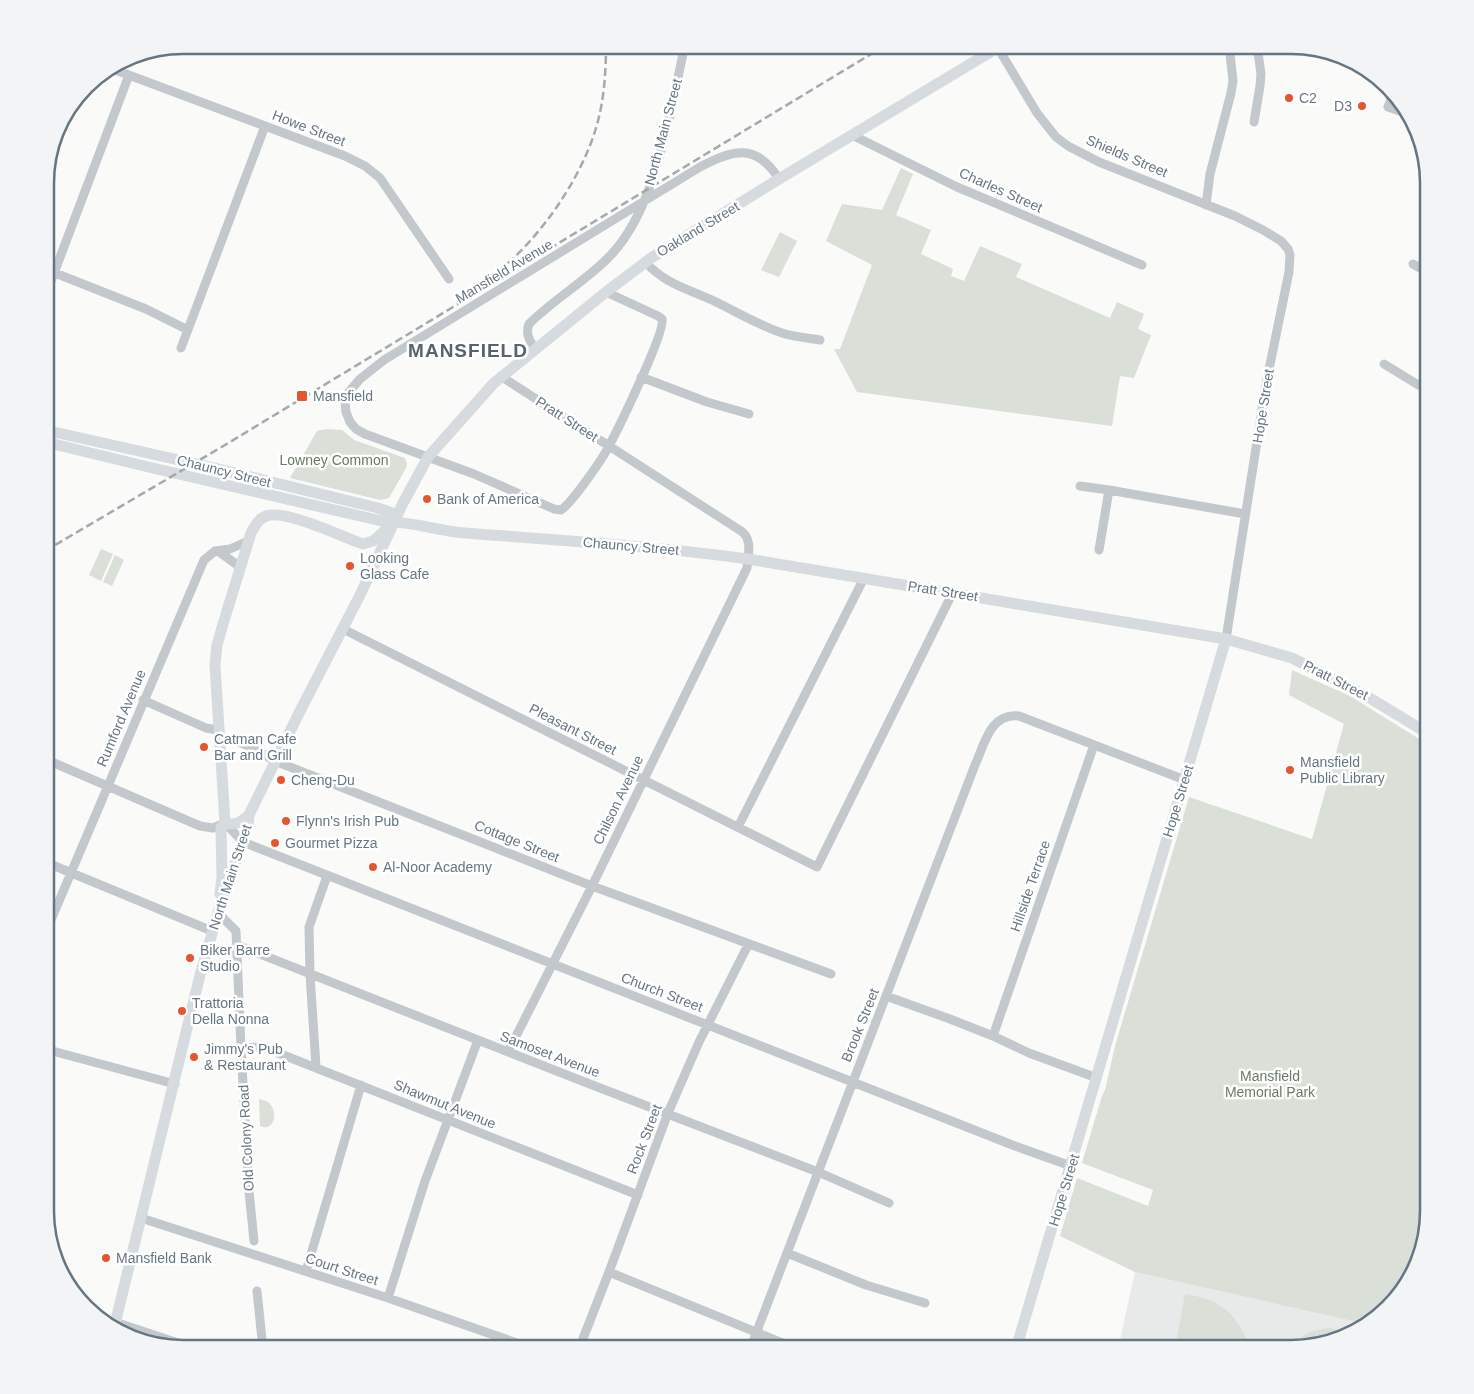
<svg xmlns="http://www.w3.org/2000/svg" width="1474" height="1394" viewBox="0 0 1474 1394" font-family="Arial,sans-serif">
  <style>
    .built { fill: #e8e9e9 }
    .green { fill: #dadfd7 }
    .lines { fill: none; stroke-linecap: round; stroke-linejoin: round }
    .minor { stroke: #c3c8cc; stroke-width: 9 }
    .major { stroke: #d6dbdf; stroke-width: 11 }
    .rail { stroke: #a2aab0; stroke-width: 2.5; stroke-dasharray: 8 4; stroke-linecap: butt }
    .poi-dot { fill: #e4572e; stroke: #fff; stroke-width: 2 }
    .labels { text-anchor: middle; stroke-width: 5; stroke-linejoin: round; paint-order: stroke }
    .poi-label { font-size: 14px; fill: #657683; stroke: #fff; text-anchor: start }
    .street-label { font-size: 14px; fill: #657683; stroke: #fff }
    .park-label { font-size: 14px; fill: #687a64; stroke: #fff }
    .district-label { font-size: 19px; font-weight: bold; letter-spacing: 1px; fill: #57646e; stroke: #fff }
    .rim { fill: none; stroke: #657683; stroke-width: 2.5 }
  </style>
  <rect width="100%" height="100%" fill="#fafaf8"/>
  <!-- built -->
  <path class="built" d="M1135,1272L1366,1324L1344,1338L1300,1349H1118Z"/>
  <!-- green -->
  <path class="green" d="M901,168L913,174L896,215L931,230L921,254L953,269L951,276L964,281L980,246L1022,264L1016,277L1110,318L1117,302L1144,314L1138,329L1151,335L1134,378L1120,376L1112,426L857,392L834,349H840L872,265L826,241L842,204L882,210Z
    M780,232L797,241L779,277L761,270Z
    M326,429L342,430L354,440L405,458L407,464L406,468L389,498L380,500L290,478L317,431Z
    M101,549L113,554L101,581L89,575Z
    M115,555L124,560L112,586L103,582Z
    M1292,670L1350,696L1429,745V1212L1418,1264L1389,1309L1366,1324L1135,1272L1060,1236L1077,1178L1148,1206L1153,1190L1082,1163L1102,1096L1105,1090L1115,1046L1189,797L1312,839L1344,724L1289,695Z
    M259,1099C262,1100 268,1101 270,1104C278,1113 274,1132 260,1126Z
    M1185,1294C1221,1299 1239,1315 1250,1349H1175Z
    M1330,1328L1353,1333C1337,1343 1336,1334 1321,1338C1308,1341 1306,1349 1291,1349C1300,1334 1313,1330 1330,1328Z"/>
  <g class="lines">
    <!-- minor -->
    <path class="minor" d="M998,48L1037,113L1056,137L1068,146L1099,162L1235,216L1263,230L1281,241L1288,249L1290,255L1289,272L1266,384L1226,639
      M110,68L345,156L365,166L380,178L449,279
      M1394,92L1388,107L1408,114
      M1254,122L1260,86L1261,74L1257,45
      M852,135L957,187L1142,265
      M1206,205L1210,174L1231,93L1233,81L1229,45
      M645,262C666,284 685,288 712,300C735,311 758,325 782,333C795,337 808,338 820,340
      M1413,264L1429,273
      M55,273L146,309L188,330
      M606,292L658,316L662,319C666,331 618,429 609,446C603,458 572,503 561,510L554,509L474,474L365,434L356,429L350,422L346,412L345,402L348,393L360,379L384,360L700,167C732,150 756,142 779,179
      M45,297L129,75
      M181,348L265,126
      M535,349C530,341 525,334 529,324C553,300 584,282 608,258C657,210 670,110 685,45
      M1384,364L1420,386H1429
      M502,377L741,531C753,539 748,555 747,568L592,886L508,1052
      M641,377L707,402L749,414
      M1080,486L1109,490L1245,514
      M1099,550L1109,490
      M218,551L236,564L240,569
      M343,629L817,867L952,594
      M143,700L206,728L218,730
      M219,742C239,736 258,752 275,761L592,886L831,974
      M45,759L200,826L213,828L225,823L243,842L1015,1146L1071,1166
      M738,827L864,578
      M45,862L212,931
      M218,913L236,931L241,1048L249,1191L254,1241
      M45,934L204,560L215,551L230,549L248,541
      M237,945L582,1081L818,1172L889,1203
      M886,996L950,1019L993,1036L1029,1053L1097,1078
      M993,1036L1094,745
      M241,1048L263,1047L638,1195
      M45,1049L175,1084
      M316,1067L310,974L309,927L327,876
      M141,1218L388,1298L534,1349
      M787,1253L866,1285L925,1303
      M306,1271L361,1085
      M609,1272L797,1349
      M257,1291L263,1349
      M388,1298L425,1181L478,1040
      M115,1322L196,1349
      M579,1349L609,1272L668,1113L699,1042L748,945
      M750,1349L975,765C985,743 990,713 1019,716L1185,780"/>
    <!-- major -->
    <path class="major" d="M45,430L210,467L378,508L392,513L395,521
      M45,442L157,469L386,522C412,521 438,531 465,533C559,540 654,546 748,559L1226,639L1292,658L1368,697L1429,734
      M225,823C235,826 242,822 249,815
      M220,894L222,877L221,828L225,823L215,665L217,645L223,624L251,533C255,526 258,519 266,516C286,509 342,537 363,544L373,541L390,526
      M114,1328L200,975L218,913L248,826L249,815L299,713L360,595L403,503L428,457L494,383L606,292L651,258L779,179L1002,45
      M1016,1349L1226,639"/>
    <!-- rail -->
    <path class="rail" d="M489,278C535,246 580,182 596,128C604,102 606,72 606,45
      M45,551L225,445L886,45"/>
  </g>
  <!-- markers -->
  <g class="poi-dot">
    <circle cx="1289" cy="98" r="5"/>
    <circle cx="1362" cy="106" r="5"/>
    <rect x="296" y="390" width="12" height="12" rx="2.5"/>
    <circle cx="427" cy="499" r="5"/>
    <circle cx="350" cy="566" r="5"/>
    <circle cx="204" cy="747" r="5"/>
    <circle cx="1290" cy="770" r="5"/>
    <circle cx="281" cy="780" r="5"/>
    <circle cx="286" cy="821" r="5"/>
    <circle cx="275" cy="843" r="5"/>
    <circle cx="373" cy="867" r="5"/>
    <circle cx="190" cy="958" r="5"/>
    <circle cx="182" cy="1011" r="5"/>
    <circle cx="194" cy="1057" r="5"/>
    <circle cx="106" cy="1258" r="5"/>
  </g>
  <g class="labels">
    <!-- poi labels -->
    <g class="poi-label">
      <text x="1299" y="103">C2</text>
      <text x="1352" y="111" text-anchor="end">D3</text>
      <text x="313" y="401">Mansfield</text>
      <text x="437" y="504">Bank of America</text>
      <text x="360" y="563">Looking<tspan x="360" dy="16">Glass Cafe</tspan></text>
      <text x="214" y="744">Catman Cafe<tspan x="214" dy="16">Bar and Grill</tspan></text>
      <text x="1300" y="767">Mansfield<tspan x="1300" dy="16">Public Library</tspan></text>
      <text x="291" y="785">Cheng-Du</text>
      <text x="296" y="826">Flynn's Irish Pub</text>
      <text x="285" y="848">Gourmet Pizza</text>
      <text x="383" y="872">Al-Noor Academy</text>
      <text x="200" y="955">Biker Barre<tspan x="200" dy="16">Studio</tspan></text>
      <text x="192" y="1008">Trattoria<tspan x="192" dy="16">Della Nonna</tspan></text>
      <text x="204" y="1054">Jimmy's Pub<tspan x="204" dy="16">&amp; Restaurant</tspan></text>
      <text x="116" y="1263">Mansfield Bank</text>
    </g>
    <!-- street labels -->
    <g class="street-label">
      <text transform="translate(309 128) rotate(21)" y="5">Howe Street</text>
      <text transform="translate(663 132) rotate(-75)" y="5">North Main Street</text>
      <text transform="translate(1127 156) rotate(23)" y="5">Shields Street</text>
      <text transform="translate(1001 190) rotate(24)" y="5">Charles Street</text>
      <text transform="translate(698 229) rotate(-31)" y="5">Oakland Street</text>
      <text transform="translate(504 271) rotate(-31)" y="5">Mansfield Avenue</text>
      <text transform="translate(1263 406) rotate(-81)" y="5">Hope Street</text>
      <text transform="translate(567 419) rotate(33)" y="5">Pratt Street</text>
      <text transform="translate(224 471) rotate(14)" y="5">Chauncy Street</text>
      <text transform="translate(631 546) rotate(5)" y="5">Chauncy Street</text>
      <text transform="translate(943 591) rotate(9)" y="5">Pratt Street</text>
      <text transform="translate(1336 680) rotate(27)" y="5">Pratt Street</text>
      <text transform="translate(121 718) rotate(-67)" y="5">Rumford Avenue</text>
      <text transform="translate(573 729) rotate(27)" y="5">Pleasant Street</text>
      <text transform="translate(618 800) rotate(-64)" y="5">Chilson Avenue</text>
      <text transform="translate(1178 801) rotate(-73)" y="5">Hope Street</text>
      <text transform="translate(517 841) rotate(22)" y="5">Cottage Street</text>
      <text transform="translate(230 877) rotate(-72)" y="5">North Main Street</text>
      <text transform="translate(1030 886) rotate(-71)" y="5">Hillside Terrace</text>
      <text transform="translate(662 992) rotate(21)" y="5">Church Street</text>
      <text transform="translate(860 1025) rotate(-68)" y="5">Brook Street</text>
      <text transform="translate(550 1054) rotate(21)" y="5">Samoset Avenue</text>
      <text transform="translate(445 1104) rotate(22)" y="5">Shawmut Avenue</text>
      <text transform="translate(246 1138) rotate(-93)" y="5">Old Colony Road</text>
      <text transform="translate(644 1139) rotate(-69)" y="5">Rock Street</text>
      <text transform="translate(1064 1190) rotate(-73)" y="5">Hope Street</text>
      <text transform="translate(342 1269) rotate(18)" y="5">Court Street</text>
    </g>
    <!-- park labels -->
    <g class="park-label">
      <text x="334" y="465">Lowney Common</text>
      <text x="1270" y="1081">Mansfield<tspan x="1270" dy="16">Memorial Park</tspan></text>
    </g>
    <!-- district labels -->
    <g class="district-label">
      <text x="468" y="357">MANSFIELD</text>
    </g>
  </g>
  <!-- crop -->
  <path d="M0 0H1474V1394H0ZM183 54H1291A129 129 0 0 1 1420 183V1211A129 129 0 0 1 1291 1340H183A129 129 0 0 1 54 1211V183A129 129 0 0 1 183 54Z" fill="#f3f4f5" fill-rule="evenodd"/>
  <path class="rim" d="M183 54H1291A129 129 0 0 1 1420 183V1211A129 129 0 0 1 1291 1340H183A129 129 0 0 1 54 1211V183A129 129 0 0 1 183 54Z"/>
</svg>
